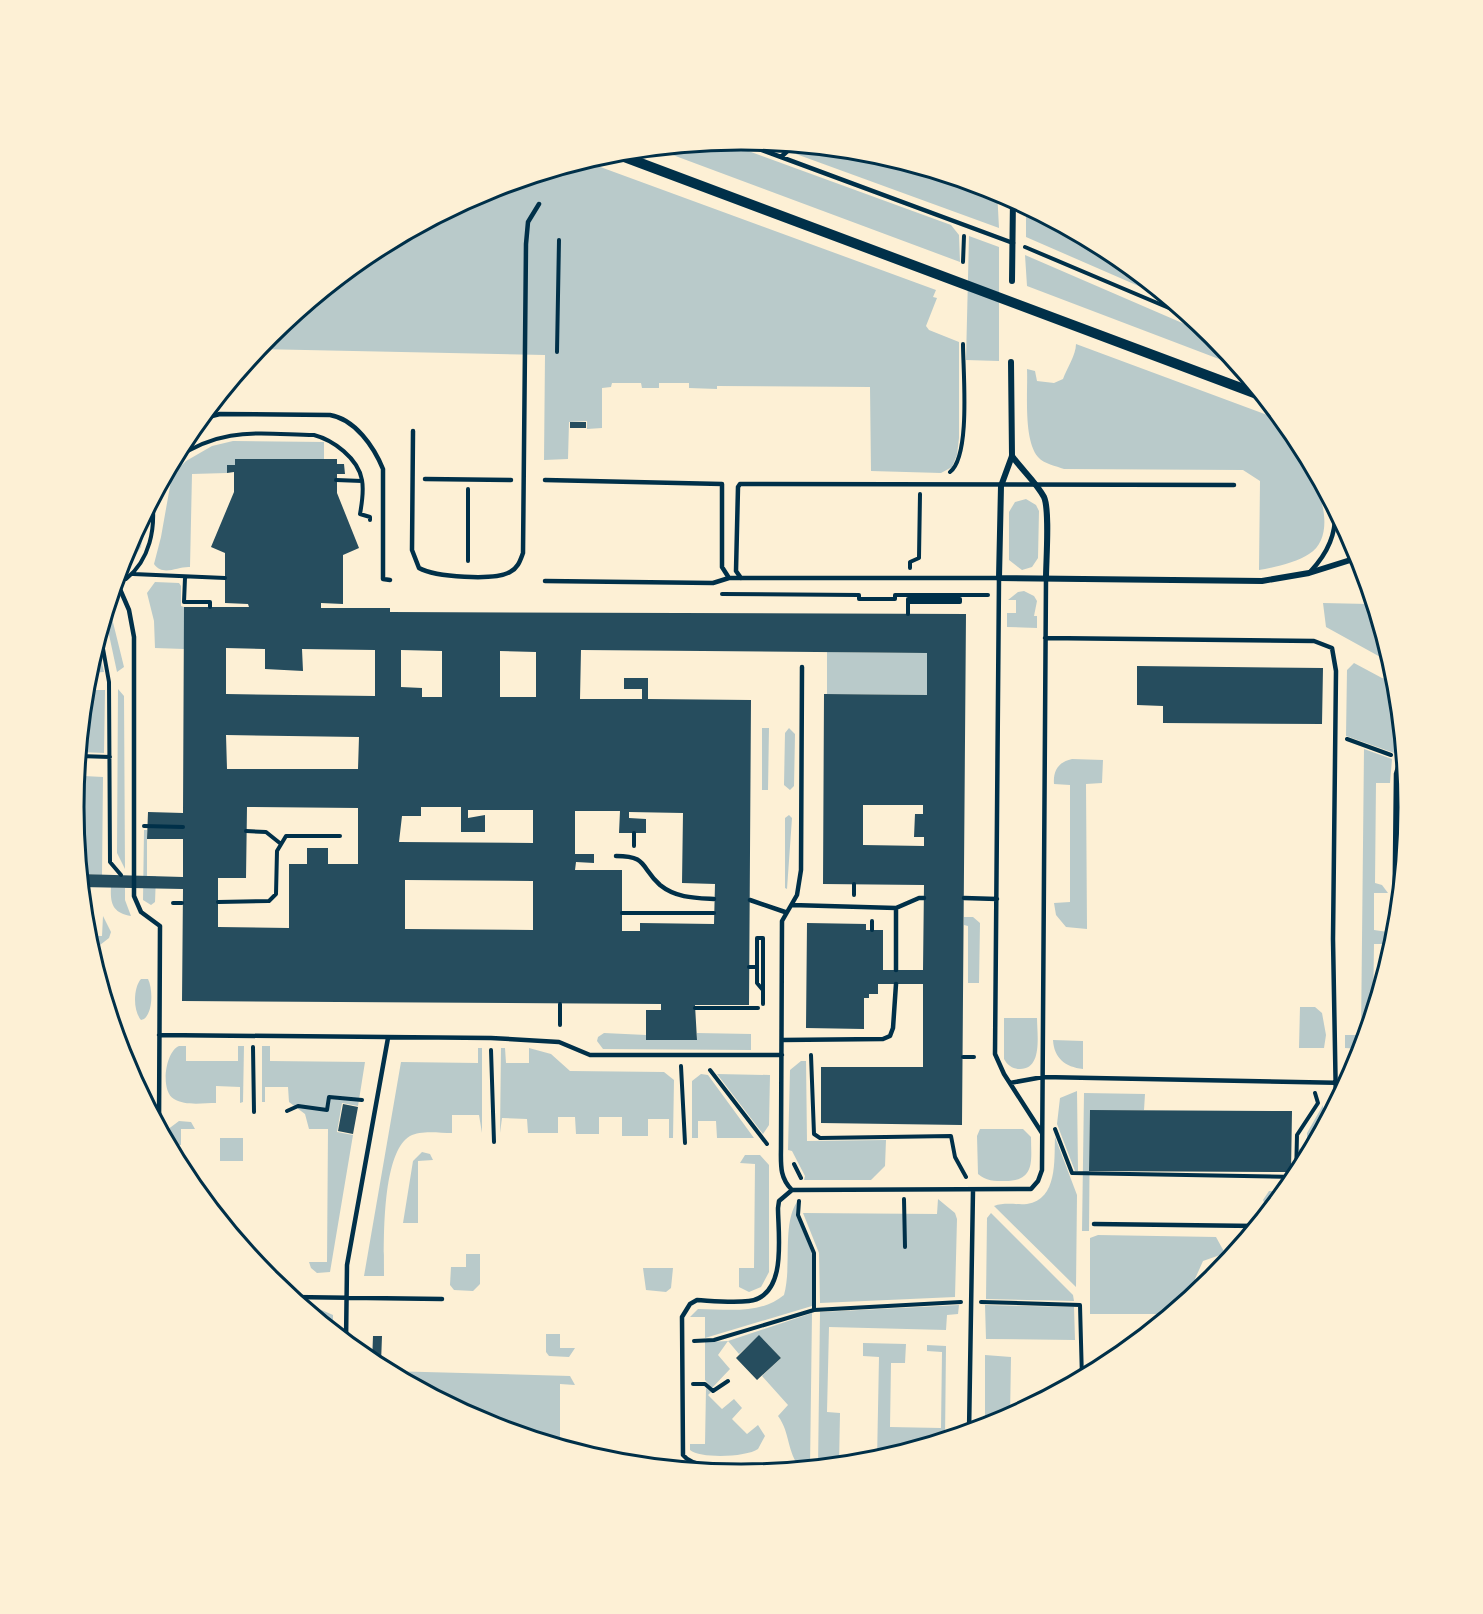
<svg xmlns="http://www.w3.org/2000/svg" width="1483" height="1614" viewBox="0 0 1483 1614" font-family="'PT Serif',serif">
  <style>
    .green { fill: #b9caca }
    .building { fill: #264d5e; fill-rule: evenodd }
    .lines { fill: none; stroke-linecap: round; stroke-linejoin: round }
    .path { stroke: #003049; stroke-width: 4 }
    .service { stroke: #003049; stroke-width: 4.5 }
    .minor { stroke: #003049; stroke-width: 6 }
    .tertiary { stroke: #003049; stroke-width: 10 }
    .rim { fill: none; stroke: #003049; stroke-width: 3 }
  </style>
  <rect width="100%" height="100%" fill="#fdf0d5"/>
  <!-- green -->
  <path class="green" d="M721,141L951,225L959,235L960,262L654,148Z
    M805,145L872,152L997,190L999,228L796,154Z
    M584,161L936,290L933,297L937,298L926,326L929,330L959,342V438L957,455L952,467L941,473L871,471L870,387L717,386V389L689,388V383H659V388H642L641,383H612L611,387L602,388V428L587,429V421L569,422L568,459L544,460L545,355L257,349L269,334L371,251L486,190Z
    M1026,205L1113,252L1173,301L1026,237Z
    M969,236L999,247V361L966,360Z
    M1025,255L1217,338L1240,367L1027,286Z
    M1076,344L1286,422L1297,436L1323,485H1315C1325,504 1332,540 1309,554C1297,562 1273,568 1259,570L1260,481L1243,470L1064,469C1056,466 1044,464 1038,457C1023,439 1028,392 1027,369L1035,371L1037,381L1054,383L1063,379C1067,368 1076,355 1076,344Z
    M233,441L324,442V459H235V465L227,473L192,474L190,567C178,566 163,577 154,564L161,537L172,475L186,461L212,446Z
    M1026,499L1036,505L1039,511L1038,558L1032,567L1022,570L1009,560V512L1015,502Z
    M147,508L141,547L128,566L124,551Z
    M155,582L179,583L181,586V606L184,607V649L155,648L154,621L147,593Z
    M1024,591L1034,596L1037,601L1034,616H1037V628L1007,627V613H1016V600H1008L1018,592Z
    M1373,599L1393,664L1326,627L1323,603L1368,604Z
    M109,606L124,667L117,672L105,616Z
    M97,641L104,672L88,673Z
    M827,652L927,653V695L827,694Z
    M1354,663L1382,678L1397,681L1404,750L1397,754L1346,736L1347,670Z
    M118,689L124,696L125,869L117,853Z
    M85,690H105L104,753L79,752Z
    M762,728H769L768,790H762Z
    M789,728L795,734L794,786L790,790L784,785L785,733Z
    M1364,749L1392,759L1390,783H1376L1375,883L1382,885L1388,893H1374V930L1388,932V944H1374L1373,1015L1363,1049L1345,1048V1035H1361Z
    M1072,759L1103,760L1102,783L1086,784L1087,929L1066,927L1056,915L1054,903L1070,902V785L1054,784C1053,771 1058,762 1072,759Z
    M84,776L103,777L102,875L83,874Z
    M789,815L792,818L787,889L785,888V818Z
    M144,830H147V876H156L155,902L151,905L143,900Z
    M111,887L125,888V900L131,916C113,913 110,904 111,887Z
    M103,916L111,932L109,938L91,952L86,936H102Z
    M964,917H973L980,923L979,983H968V926L964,925Z
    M141,979H148C153,989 153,1012 144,1019L141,1020C133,1011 133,988 141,979Z
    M1300,1007H1315L1322,1013L1326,1035L1324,1048H1299Z
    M1004,1018H1037C1037,1034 1043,1069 1020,1069C1013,1069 1008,1066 1004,1059Z
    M604,1033L646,1035L647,1040H697V1033L751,1034V1050L603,1049L597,1041L598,1037Z
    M1053,1040L1083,1041V1069C1065,1067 1054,1058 1053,1040Z
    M179,1046H186V1061H238V1046H244L243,1102L240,1103V1087L216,1086V1103C203,1103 185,1106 174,1099C160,1091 165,1052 179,1046Z
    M262,1046H270V1061L365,1062L358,1106L342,1103L337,1132L353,1135L330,1272L317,1273L311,1268L309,1262H327L328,1129H309L305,1114L289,1102L288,1087H265V1102H262Z
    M478,1048H482V1133L479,1115H452V1133C439,1133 421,1130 410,1136C381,1153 384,1244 384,1276H364L401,1062L478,1063Z
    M501,1048H505L506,1063H529V1048L551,1054L570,1071L664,1072L674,1080L673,1138H669V1119H648V1136H622V1117H599V1134H576L575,1117H558V1133H528L527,1119L502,1118L500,1133Z
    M801,1061H806L807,1141L886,1140L885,1166L871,1180H804L805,1176L792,1151L788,1150L790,1070Z
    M701,1074L708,1075L754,1138H717L716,1121H698V1138H692V1081Z
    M717,1074L770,1075L769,1125L763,1134Z
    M1077,1091L1078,1171H1075L1057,1124L1060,1098Z
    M1084,1093L1145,1094L1144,1110H1090L1089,1231H1082Z
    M1323,1105V1129L1300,1173L1299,1149L1307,1147V1133Z
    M179,1121L191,1122L195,1129H181V1145H169L167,1130Z
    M980,1129H1023L1031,1137C1031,1160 1036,1181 1005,1181C994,1181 986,1181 978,1174L977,1136Z
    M1055,1137L1077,1195L1076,1287L994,1206C1005,1202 1016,1205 1027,1204C1058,1199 1054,1160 1055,1137Z
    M220,1138H243V1161H220Z
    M422,1152L430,1154L433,1160L418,1161V1223H403L413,1161Z
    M745,1155H760L769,1165V1272L761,1287L749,1292L739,1287V1268H754L755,1164L740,1163Z
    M1269,1191H1286L1269,1212L1263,1200Z
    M938,1199L955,1213L957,1219L955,1297L820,1303L819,1253L803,1213L937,1214Z
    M797,1202L796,1214L812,1253V1306L705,1338V1317H690L698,1309C727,1309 760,1315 784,1295C792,1267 782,1224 797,1202Z
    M991,1213L1073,1295L1074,1301L986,1299L987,1218Z
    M1098,1235L1216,1237L1227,1257L1220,1255L1203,1261L1195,1279L1199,1291L1171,1314H1090V1238Z
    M466,1254H480V1284L473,1291L454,1290L450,1285L451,1267H466Z
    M643,1268H673L671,1288L666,1292L646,1290Z
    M959,1305L958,1314L947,1315L946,1330L829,1327L827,1412L840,1413L839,1465L818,1468L820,1312Z
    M985,1305L1074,1307L1075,1340L986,1339Z
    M303,1307L317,1308L333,1315V1332Z
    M812,1313L810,1468L801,1469C786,1451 791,1434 778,1416L788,1405L762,1376L781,1358L759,1336L739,1354L728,1341L718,1355L730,1369L712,1388L705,1380V1342L728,1341Z
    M546,1334H560V1348H575L569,1357L549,1356L546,1352Z
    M863,1343L906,1344L905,1363H891L890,1427L941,1428L942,1352L927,1351V1345L946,1346L945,1440L877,1461L879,1357L863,1356Z
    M985,1355L1011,1357L1010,1417L985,1428Z
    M387,1371L570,1376L575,1385L560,1384V1444H574L575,1451L507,1431L447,1404Z
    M706,1388L711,1392L708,1395L722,1409L734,1399L742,1408L732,1419L747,1434L758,1425L765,1436L758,1449C747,1457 701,1459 690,1450V1444H705Z"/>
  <!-- building -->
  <path class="building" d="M570,422H586V428H570Z
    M235,459H337V464H344L345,474H337V493L359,548L343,555V604L321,603V608H390V612L966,614L962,1125L821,1123V1067H923V984H878V994H869V998H864V1029L806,1028L807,923L866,924V930H883V970H923L924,885L823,884L824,694L927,695V653L581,650L580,699H642V689H624V678H648V699L751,700L749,1005H695L697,1040H646V1010H661V1004L182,1001L183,889L81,887L80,874L183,877V839H147L148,812L183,813L184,607H249L248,604L225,603V553L211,547L234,492V472L227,473V465H235ZM226,648L265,649V669L303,671L302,649L375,650V696L226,694ZM401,650L442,651V697H422V688L401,687ZM500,651L536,652V697H500ZM226,735L359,737L358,769H227ZM863,805H923V814H915L914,837H924V846L863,845ZM247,807L358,808V864H328V848H307V864H289V928L218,927V878H246ZM421,807H461V832H485V815L468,818V810H533V843L399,842L402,816H421ZM575,811H620L619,833H646V819L629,818V812L683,813L682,883L715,884L714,924L640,923V931H622V870H575L576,862L594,863V854H575ZM405,880L533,881V930L405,929Z
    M1137,666L1323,668L1322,724L1163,723V706L1137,705Z
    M76,782H78L76,830L74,807Z
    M343,1104L358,1107L353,1134L338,1131Z
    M1090,1110L1292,1111L1291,1172L1089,1171Z
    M1214,1279V1280L1200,1290L1197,1285L1203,1280Z
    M759,1335L781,1358L757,1380L736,1358Z
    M373,1336H382L381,1363H372Z
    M1088,1366H1106L1088,1376Z"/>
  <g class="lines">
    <!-- path -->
    <path class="path" d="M1025,247L1195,319
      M963,262L964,236
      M557,352L559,240
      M173,460C222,426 258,434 314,435C333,440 358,458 362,480C364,491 362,503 360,514L370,517V520
      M950,472C971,456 963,371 963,344
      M336,480L362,481
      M468,561V489
      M910,568V562L919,558L920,494
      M133,574L225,578
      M185,578L184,602H210V607
      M126,579C150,560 156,528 152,499
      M722,594L859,595V599H895V595H988
      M908,599H960V602H908
      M908,599V614
      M100,632L109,682L110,862L121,875
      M1347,739L1391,755
      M79,756L110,757
      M144,826L183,827
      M246,831L266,832L281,844
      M634,846V833
      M854,884V895
      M218,902L269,901L276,894L277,851L286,836H340
      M173,903H182
      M622,913H714
      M872,921V930
      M749,967H757V938H763V1004
      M757,967V983L762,989
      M560,1004V1025
      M695,1008H758
      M253,1047L254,1112
      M491,1050L494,1142
      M811,1055L814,1134L820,1138L951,1136L955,1157L966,1177
      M963,1057H974
      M681,1066L685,1143
      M710,1070L767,1144
      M287,1111L298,1106L327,1110L329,1097L362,1100
      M1055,1129L1072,1173L1296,1177L1297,1135L1318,1103L1315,1093
      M794,1164L801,1178
      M904,1199L905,1247
      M799,1201L798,1215L814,1253V1310L961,1302
      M981,1302L1080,1305L1082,1379
      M694,1341L714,1340L814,1310
      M693,1384H705L713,1391L728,1381
      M1038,1394H1054"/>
    <!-- service -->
    <path class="service" d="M735,140L1013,243
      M781,157L795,144
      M200,419L220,414L330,415C355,419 374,447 383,469V579L390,580
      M413,431L412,550L419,568C435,577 494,581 510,572C518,568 520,561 523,553L526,244L528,222L539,204
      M425,479L511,480
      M545,480L722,484V567L729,578
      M1310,572C1328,553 1337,533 1335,507
      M741,578L736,571L738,487L740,484L1234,485
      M116,580L129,610L134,637V896L141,912L160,926L159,1128
      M545,581L713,583L729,578H999L995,1054L1004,1074L1042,1133
      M1045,638L1314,641L1332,648L1336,671L1333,939L1336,1105
      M802,667L801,870L797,895L782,921L781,1146C781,1164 779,1177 792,1190L1031,1189L1038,1181L1042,1170L1046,578
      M616,856C648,856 640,867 660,885C676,898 695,898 714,899
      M964,898L997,899
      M750,900L785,912
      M792,905L896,908V970
      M896,908L919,898H924
      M1394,945L1396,774L1399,764L1405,760
      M159,1035L491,1038L559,1042L590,1055H782
      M782,1040L883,1039L890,1036L893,1028L896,984
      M1010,1083L1043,1077L1348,1083
      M1094,1224L1257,1226
      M291,1297L442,1299
      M346,1342L347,1265L388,1038
      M969,1433L973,1190
      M784,1471C759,1461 698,1475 683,1455L682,1317L690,1304L697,1300C714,1301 732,1303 749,1301C788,1296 778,1235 778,1208L779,1201L792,1190"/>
    <!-- minor -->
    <path class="minor" d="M1012,281L1013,198
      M1011,362L1012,456L1001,486L999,578L1262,581L1309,573L1360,557
      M1012,456C1022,470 1036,482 1044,497C1050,510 1046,561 1046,578"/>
    <!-- tertiary -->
    <path class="tertiary" d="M611,152L1265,397"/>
  </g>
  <!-- crop -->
  <path d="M0 0H1483V1614H0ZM84 807a657 657 0 1 1 1314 0a657 657 0 1 1-1314 0Z" fill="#fdf0d5" fill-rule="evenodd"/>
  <path class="rim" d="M84 807a657 657 0 1 1 1314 0a657 657 0 1 1-1314 0Z"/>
</svg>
